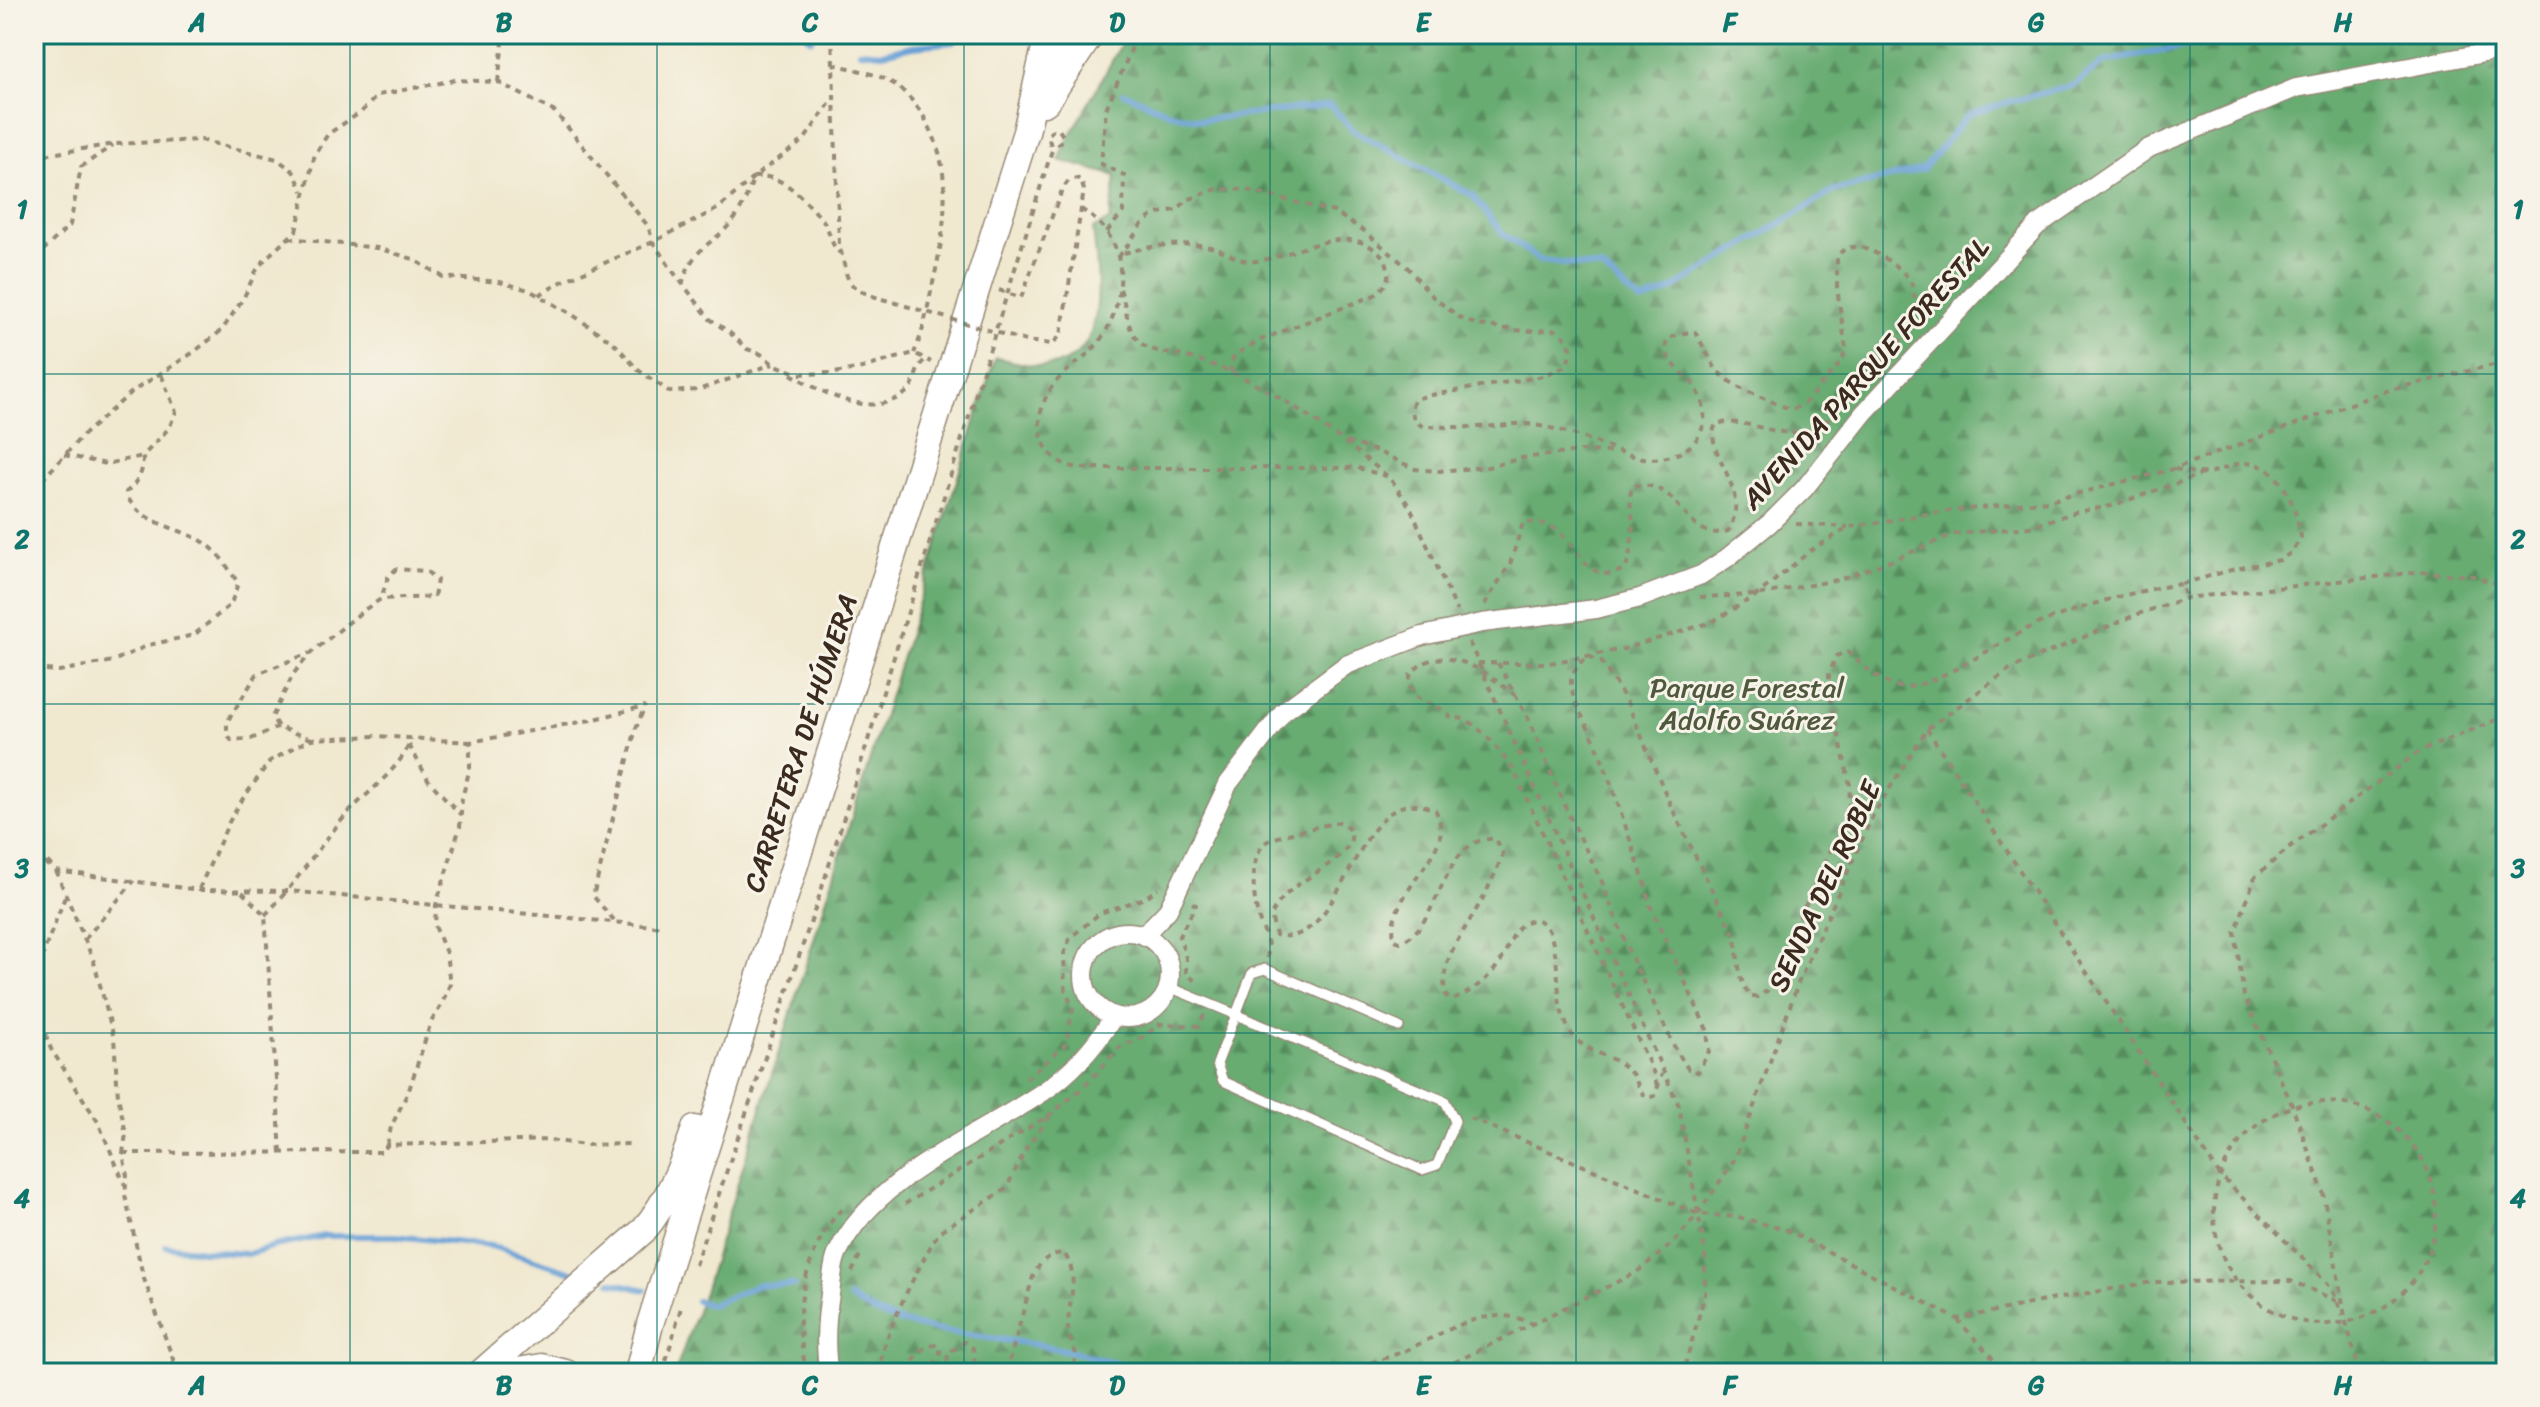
<svg xmlns="http://www.w3.org/2000/svg" width="2540" height="1407" viewBox="0 0 2540 1407" font-family="Sriracha,sans-serif">
  <style>
    .forest { fill: url(#forest-firs); stroke: #516b48; stroke-width: 2 }
    .lines { fill: none; stroke-linecap: round; stroke-linejoin: round }
    .stream { stroke: #68a0d6; stroke-width: 6 }
    .lane-casing { stroke: #968976; stroke-width: 12 }
    .street-casing { stroke: #968976; stroke-width: 21 }
    .secondary-casing { stroke: #968976; stroke-width: 29 }
    .highway-casing { stroke: #968976; stroke-width: 37 }
    .path { stroke: #968976; stroke-width: 4; stroke-dasharray: 6 6; stroke-linecap: butt }
    .lane { stroke: #fff; stroke-width: 9 }
    .street { stroke: #fff; stroke-width: 18 }
    .secondary { stroke: #fff; stroke-width: 26 }
    .highway { stroke: #fff; stroke-width: 34 }
    .path-bridge { stroke: #968976; stroke-width: 4; stroke-dasharray: 6 6; stroke-linecap: butt }
    .grid { fill: none; stroke: #0f766e; stroke-width: 2; stroke-opacity: 0.55 }
    .labels { text-anchor: middle; stroke-width: 6; stroke-linejoin: round; paint-order: stroke }
    .street-label { font-size: 28px; fill: #3b2a1e; stroke: #f7f3e8 }
    .park-label { font-size: 28px; fill: #4f593d; stroke: #f7f3e8 }
    .neatline { fill: none; stroke: #0f766e; stroke-width: 3 }
    .grid-label { font-size: 26px; text-anchor: middle; font-weight: bold; fill: #0f766e }
  </style>
  <defs>
    <pattern id="forest-firs" width="22" height="20" patternUnits="userSpaceOnUse" patternTransform="scale(2)"><rect width="22" height="20" fill="#67ac72"/><path d="M5 1l3.5 6h-7zM16 11l3.5 6h-7z" fill="#568c5d"/></pattern>
  </defs>
  <rect width="100%" height="100%" fill="#f7f3e8"/>
  <filter id="ink" filterUnits="userSpaceOnUse"><feTurbulence type="fractalNoise" baseFrequency=".0125" numOctaves="2"/><feDisplacementMap in="SourceGraphic" scale="16" xChannelSelector="R" yChannelSelector="G"/><feConvolveMatrix kernelMatrix="1 2 1 2 8 2 1 2 1" color-interpolation-filters="sRGB"/></filter>
  <filter id="wash" filterUnits="userSpaceOnUse"><feTurbulence type="fractalNoise" baseFrequency=".006" numOctaves="4" result="noise"/><feDisplacementMap in="SourceGraphic" scale="32" xChannelSelector="R" yChannelSelector="G"/><feGaussianBlur stdDeviation="1.8" result="paint"/><feColorMatrix in="noise" values="0 0 0 0 0 0 0 0 0 0 0 0 0 0 0 0 0 1.4 0 .05"/><feComposite in="paint" operator="in"/></filter>
  <g filter="url(#wash)">
    <rect width="100%" height="100%" fill="#f0e8cf"/>
    <!-- forest -->
    <path class="forest" d="M1127,34H2506V1373H675L704,1292L995,358C1011,360 1029,367 1044,366C1112,363 1098,275 1093,229L1110,220L1116,176L1059,160L1068,140Z"/>
    <g class="lines">
      <!-- stream -->
      <path class="stream" d="M805,34L811,39
        M860,51L883,53L913,46L954,42
        M1124,93L1170,113L1201,120L1330,105L1354,131L1472,195L1503,234L1541,261L1602,268L1641,302L1669,291L1833,191L1923,169L1968,115L2005,103L2074,85L2104,62L2197,44L2204,34
        M166,1246L203,1251L248,1254L274,1246L324,1236H395L491,1246L575,1273
        M611,1282L645,1290
        M850,1298C893,1328 948,1332 997,1339C1046,1345 1097,1355 1142,1373
        M697,1301L711,1305L758,1285H794"/>
    </g>
  </g>
  <g filter="url(#ink)">
    <g class="lines">
      <!-- lane casing -->
      <g class="lane-casing">
        <path id="lane" d="M1169,987L1445,1101L1455,1121L1437,1165L1422,1170L1223,1081L1217,1064L1252,973L1265,969L1399,1027"/>
      </g>
      <!-- street casing -->
      <g class="street-casing">
        <path id="street" d="M1084 975a43 43 0 1 1 86 0a43 43 0 1 1-86 0Z
          M1144,935L1168,910L1228,784L1283,712L1346,665L1422,636L1482,623L1596,609L1640,598L1701,575L1727,558L1770,523L1804,489L1864,413L2038,225L2149,148L2296,88L2506,49
          M829,1373C824,1347 826,1320 830,1294C832,1281 832,1264 838,1252C873,1178 978,1136 1043,1092C1071,1073 1096,1045 1114,1016"/>
      </g>
      <!-- secondary casing -->
      <g class="secondary-casing">
        <path id="secondary" d="M481,1373L644,1230C669,1199 682,1167 695,1129
          M506,1373L542,1367L566,1373
          M638,1373L650,1324L1026,132L1048,34"/>
      </g>
      <!-- highway casing -->
      <g class="highway-casing">
        <path id="highway" d="M1043,99L1086,34"/>
      </g>
      <!-- path -->
      <path class="path" d="M832,34L839,245C850,280 840,286 882,299
        M833,64C855,70 885,74 902,90C958,143 948,220 932,287C927,310 924,331 914,353
        M498,82L504,34
        M34,159L50,154L115,144L201,140L277,159L293,171L303,191
        M1081,209C1091,216 1101,223 1108,234C1130,265 1120,315 1098,343C1084,360 1062,371 1050,390C1033,416 1036,455 1070,466C1080,469 1095,468 1106,468H1358L1389,477L1410,507L1457,611
        M1107,232L1123,212L1124,175L1101,164L1106,109L1134,43L1142,34
        M289,238L377,248L413,259L443,277L500,282L529,290L570,313L615,344L638,370L670,392L698,390L773,364
        M1124,253C1150,246 1183,241 1210,247C1226,250 1238,263 1256,261C1292,257 1341,224 1374,249C1381,253 1387,260 1388,269C1390,280 1384,288 1375,295L1258,341L1235,355L1230,365L1232,373
        M1118,257C1142,232 1136,214 1177,210L1187,200L1217,189L1247,190L1334,212L1363,230L1408,268L1434,298L1462,319L1478,325L1524,331L1556,330L1564,336L1571,348L1569,359L1562,368L1539,377L1425,396L1414,400C1409,411 1413,420 1422,426C1446,427 1470,428 1495,426C1505,426 1515,423 1525,424C1550,426 1578,435 1601,444C1625,453 1644,464 1671,456C1702,447 1713,418 1697,390C1690,377 1676,370 1669,358C1656,338 1680,332 1695,332L1717,371L1737,387L1792,410L1804,404L1842,361L1846,350L1837,288V256C1842,251 1845,248 1853,247C1869,245 1906,269 1912,285C1916,295 1914,312 1911,321C1902,346 1878,364 1861,383C1846,400 1834,420 1813,429C1781,442 1747,416 1716,424C1701,452 1754,489 1728,531C1681,544 1684,477 1632,486C1628,502 1632,509 1633,524C1633,539 1630,554 1626,568C1576,596 1579,513 1523,523L1510,564L1484,605
        M34,259L70,225L81,167L113,145
        M682,285C693,244 713,247 736,217C744,205 749,190 754,177C783,172 804,200 822,219C831,230 829,244 840,253
        M1120,289C1128,309 1125,331 1142,344C1154,353 1168,352 1183,356C1199,360 1214,365 1229,371C1286,397 1339,436 1387,476
        M999,290L1021,298L1062,190L1069,180L1077,178L1081,181L1084,190L1061,335L1052,344L1026,341
        M539,295L563,281L653,242L719,208L754,177L804,140L834,97
        M791,374C824,393 871,421 907,392C917,384 914,369 924,361
        M1347,442L1377,451L1415,469L1438,471L1488,467L1522,458L1583,451L1615,452
        M64,455L106,464L143,456
        M2175,469C2185,471 2197,474 2207,473C2219,472 2231,464 2244,463C2281,462 2296,507 2301,537L2292,552L2280,560L2235,569L2181,584L2186,598
        M34,489L82,436L133,391L194,352L222,330L244,297L256,271L267,257L296,231L315,154L328,134L361,112L378,95L455,80L498,82L555,112L648,226L653,242L671,269L710,319L730,333L747,349L761,354L773,364L799,374L834,373L862,368L914,353L931,362
        M1796,524L1848,527
        M1700,597L1757,595L1837,580L1888,562L1954,534L2029,527L2076,512L2111,506L2206,473
        M1469,642L1679,1106L1705,1252V1294L1683,1373
        M1478,663H1550L1624,649L1712,622L1757,595L1814,548L1850,527L1939,512L2049,501L2173,469L2389,390L2506,362
        M1498,663L1530,722L1567,811L1602,882L1629,952L1675,1048L1688,1069L1698,1072L1709,1051L1707,1030L1649,903L1645,883C1629,838 1615,793 1598,749C1591,729 1570,701 1571,681C1572,670 1580,662 1588,656L1601,661L1626,700L1670,804L1734,935C1740,959 1736,978 1751,997H1757L1767,991L1849,808L1850,785L1830,696L1829,675L1836,656L1847,652C1862,663 1883,687 1903,687C1937,688 2006,636 2040,623C2085,605 2133,591 2181,584
        M34,669L59,671L113,661L149,645L194,635L231,604L238,583C228,568 218,550 202,541C178,527 134,522 126,492C139,482 143,473 143,456L169,428L176,412L161,374
        M1516,696C1487,673 1441,637 1410,675C1410,702 1422,699 1441,709C1443,710 1449,716 1451,717C1455,718 1460,718 1464,719C1484,729 1500,752 1513,769L1655,1076L1657,1086
        M278,727L251,739L231,740L227,734V722L257,674L309,653
        M1927,729L2219,1174L2331,1287L2343,1315
        M311,739L278,727L272,717L294,673L311,653L364,610L381,599L434,597L437,580L426,571L396,569L388,577L381,599
        M409,745L429,781L461,815
        M34,842L38,851L56,871L199,890L289,891L664,927
        M34,856L49,866
        M56,871L94,962L114,1038L118,1096L126,1134L123,1153L127,1176L125,1195L143,1276L178,1373
        M199,889L229,822L242,800L270,761L299,745L311,739L377,736L470,742
        M242,892L265,915L281,1153
        M65,897L44,951L35,991V1005L51,1049L98,1122L125,1185
        M1192,903L1196,905L1179,936L1186,958V973L1196,982
        M265,915C296,884 318,847 347,814C366,793 403,767 411,739
        M614,920L593,896L636,728L645,706
        M85,939L134,881
        M1267,958C1271,939 1263,934 1258,916C1253,896 1249,858 1265,843C1272,836 1326,825 1339,822C1379,841 1310,875 1296,886C1286,894 1276,904 1271,916L1276,935C1347,954 1356,769 1436,811C1439,818 1442,828 1440,836C1435,865 1383,906 1395,940L1400,942C1442,928 1441,834 1496,839L1503,854C1495,874 1487,892 1476,910C1460,938 1438,963 1446,996L1453,1000C1470,993 1490,978 1500,962C1508,950 1512,929 1526,922C1560,906 1557,987 1560,1005C1562,1014 1566,1025 1571,1033C1585,1055 1617,1054 1632,1074C1639,1083 1637,1091 1648,1098L1655,1096L1662,1074
        M1026,1079L1065,1045L1073,1009L1065,989L1064,954L1070,938L1100,913L1145,898L1158,888
        M2214 1213a111 111 0 1 1 222 0a111 111 0 1 1-222 0Z
        M1470,1118L1698,1214L1738,1217L1787,1230L1957,1319L2049,1300L2152,1282L2291,1281L2337,1301
        M387,1145L391,1127L409,1090L431,1022L441,1006L450,984L446,953L435,926L436,905L460,827L462,798L470,768V742L591,720L645,706
        M123,1153L383,1152L387,1145L550,1140L585,1145L630,1144
        M905,1204L1051,1114L1085,1086L1120,1047L1141,1038L1160,1024L1199,1026L1204,1014
        M695,1265L821,891L1052,150L1048,135L1053,130H1059L1063,136L1062,141L1053,147
        M852,1272L860,1255
        M1957,1319L2006,1373
        M666,1361L682,1304
        M806,1373C804,1359 801,1344 800,1329C798,1290 814,1236 843,1208
        M880,1373C880,1339 917,1271 934,1240L942,1230L1006,1189L1027,1147L1050,1116
        M910,1373C915,1357 919,1346 937,1345L940,1348V1354L929,1373
        M946,1373L948,1353L965,1342L973,1348L975,1364L972,1373
        M1006,1373L1034,1273C1043,1260 1048,1254 1064,1253C1080,1276 1069,1299 1068,1324C1068,1336 1073,1346 1077,1356L1070,1373
        M1350,1373L1356,1367C1376,1361 1397,1355 1415,1346C1453,1328 1491,1303 1533,1324
        M1433,1373L1637,1272L1672,1244L1698,1214L1735,1159L1799,981L1874,813L1927,729L2010,669L2135,615L2186,598L2420,572L2474,576L2506,587
        M2360,1373L2346,1322L2323,1192L2292,1105L2244,996L2235,933L2255,877L2290,847L2420,751L2506,716"/>
      <!-- lane -->
      <use href="#lane" class="lane"/>
      <!-- street -->
      <use href="#street" class="street"/>
      <!-- secondary -->
      <use href="#secondary" class="secondary"/>
      <!-- highway -->
      <use href="#highway" class="highway"/>
      <!-- path-bridge -->
      <path class="path-bridge" d="M882,299L1026,341"/>
    </g>
  </g>
  <!-- grid -->
  <path class="grid" d="M350,34V1373M657,34V1373M964,34V1373M1270,34V1373M1576,34V1373M1883,34V1373M2190,34V1373M34,374H2506M34,704H2506M34,1033H2506"/>
  <g class="labels">
    <!-- street labels -->
    <g class="street-label">
      <text transform="translate(1865 373) rotate(-48)" y="10">AVENIDA PARQUE FORESTAL</text>
      <text transform="translate(800 743) rotate(-72)" y="10">CARRETERA DE HÚMERA</text>
      <text transform="translate(1824 886) rotate(-65)" y="10">SENDA DEL ROBLE</text>
    </g>
    <!-- park labels -->
    <g class="park-label">
      <text x="1747" y="697">Parque Forestal<tspan x="1747" dy="32">Adolfo Suárez</tspan></text>
    </g>
  </g>
  <!-- margin -->
  <rect width="2540" height="1407" fill="none" stroke="#f7f3e8" stroke-width="88"/>
  <rect x="44" y="44" width="2452" height="1319" class="neatline"/>
  <g class="grid-label">
    <text x="197" y="31">A</text>
    <text x="504" y="31">B</text>
    <text x="810" y="31">C</text>
    <text x="1117" y="31">D</text>
    <text x="1423" y="31">E</text>
    <text x="1730" y="31">F</text>
    <text x="2036" y="31">G</text>
    <text x="2343" y="31">H</text>
    <text x="22" y="218">1</text>
    <text x="2518" y="218">1</text>
    <text x="22" y="548">2</text>
    <text x="2518" y="548">2</text>
    <text x="22" y="877">3</text>
    <text x="2518" y="877">3</text>
    <text x="22" y="1207">4</text>
    <text x="2518" y="1207">4</text>
    <text x="197" y="1394">A</text>
    <text x="504" y="1394">B</text>
    <text x="810" y="1394">C</text>
    <text x="1117" y="1394">D</text>
    <text x="1423" y="1394">E</text>
    <text x="1730" y="1394">F</text>
    <text x="2036" y="1394">G</text>
    <text x="2343" y="1394">H</text>
  </g>
</svg>
